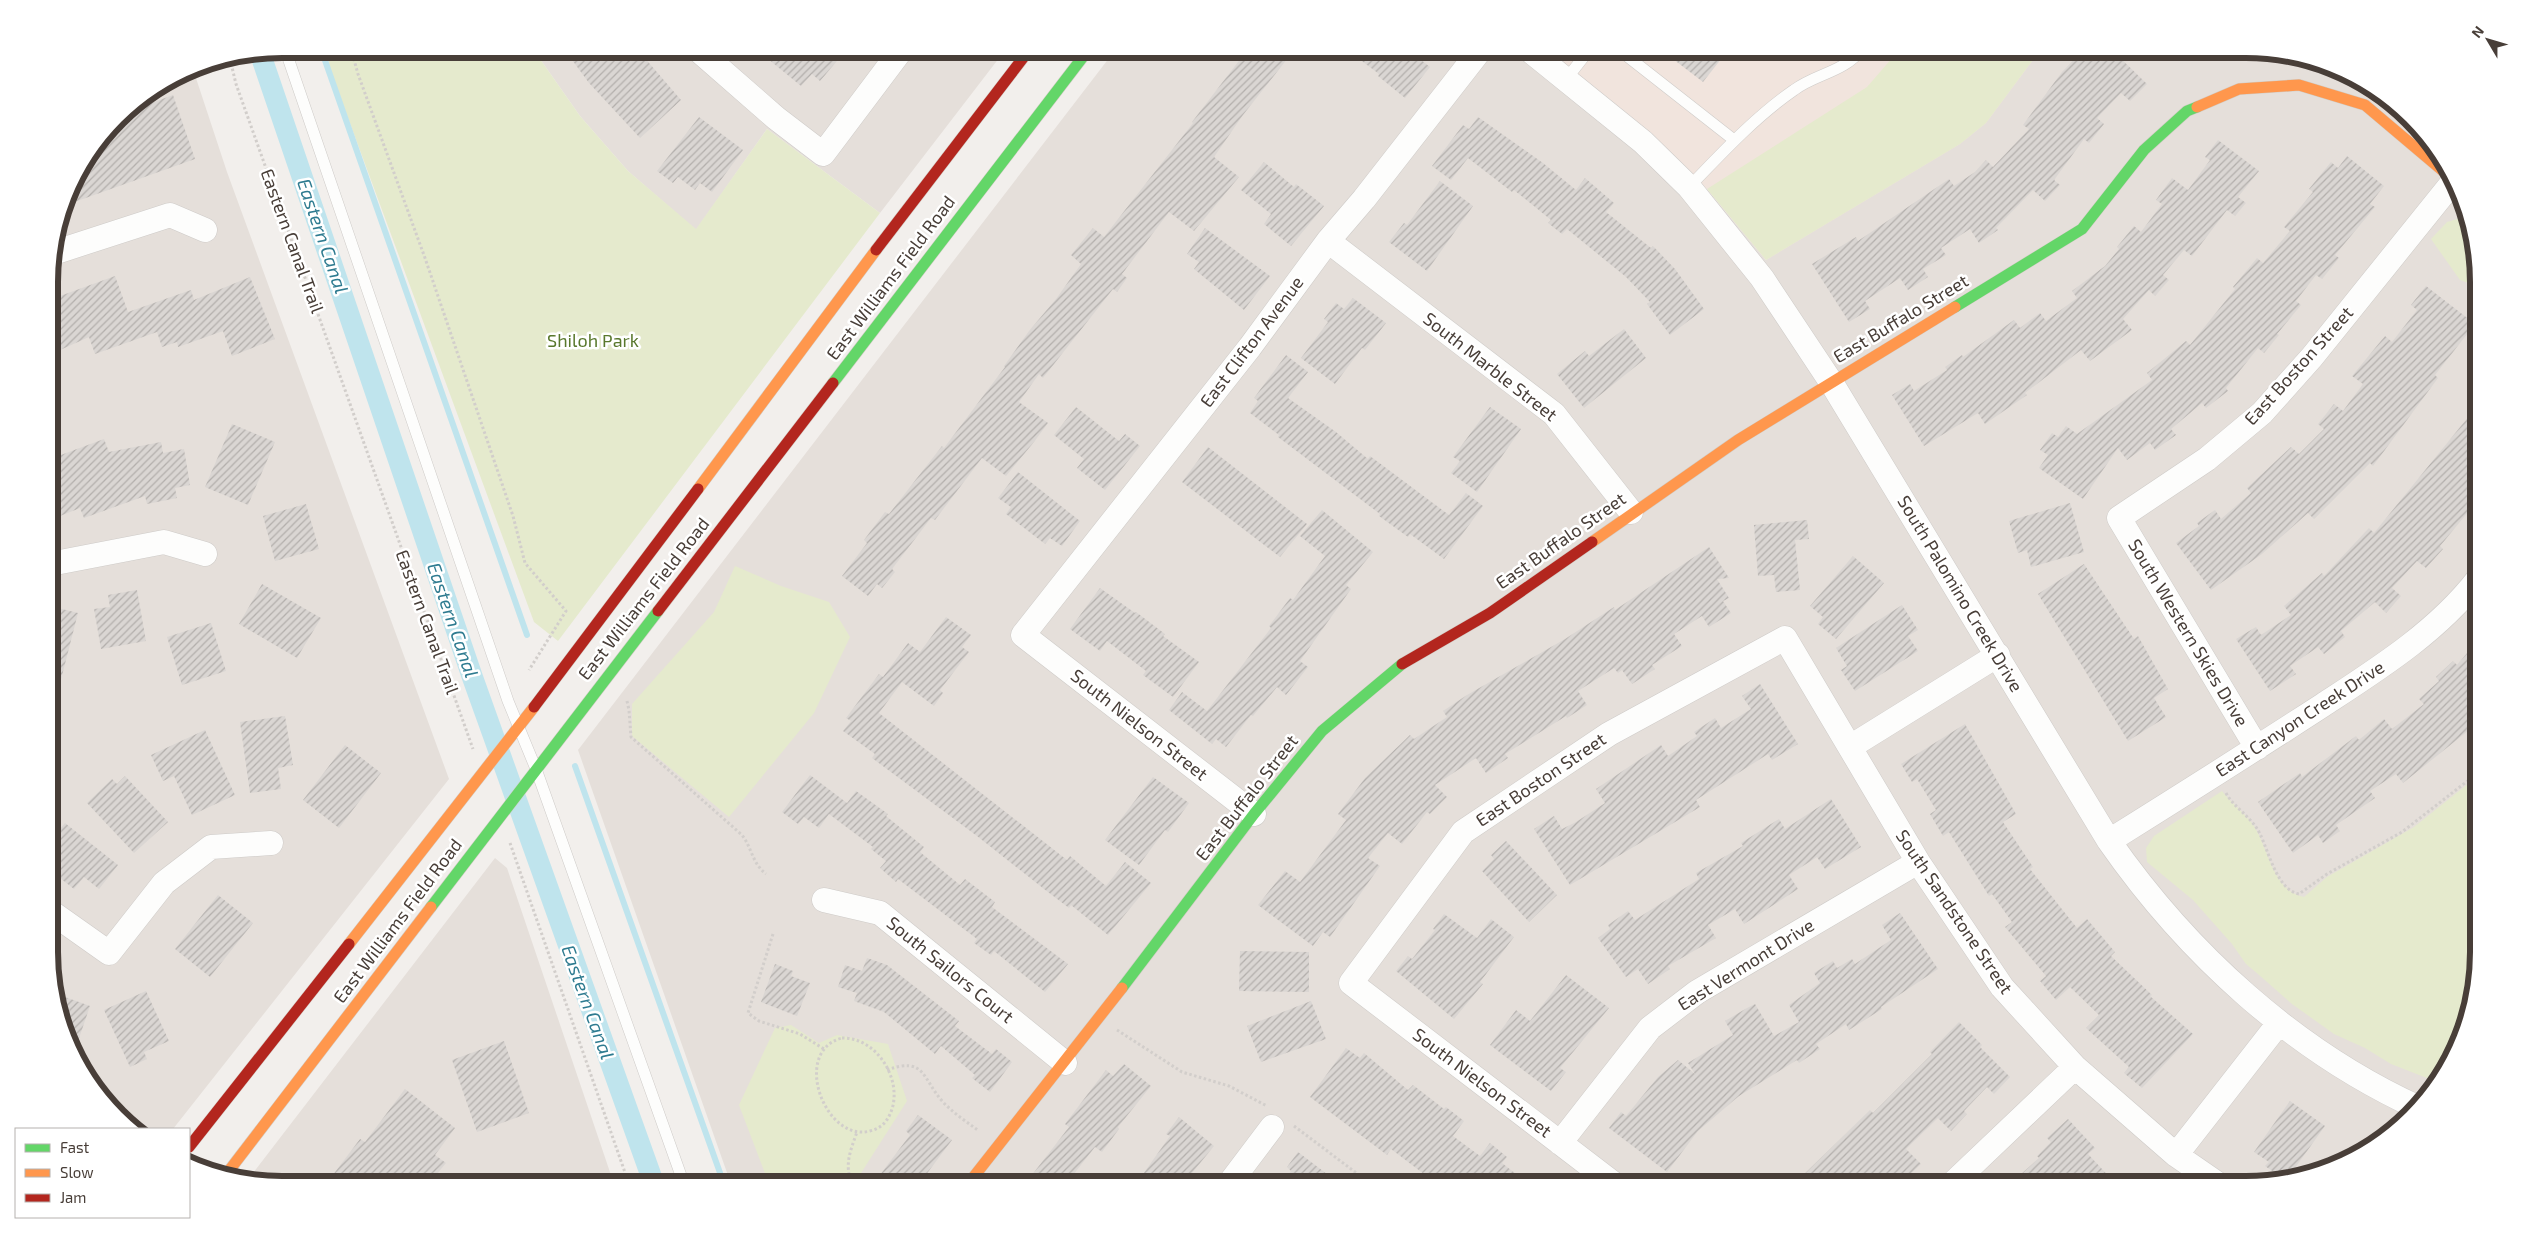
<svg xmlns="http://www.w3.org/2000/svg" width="2528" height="1233" viewBox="0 0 2528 1233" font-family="'Exo 2',sans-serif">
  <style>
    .residential { fill: #e5dfda }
    .commercial { fill: #f1e4dd }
    .green { fill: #e5eacd }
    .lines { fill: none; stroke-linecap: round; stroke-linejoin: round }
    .stream { stroke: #bfe4ed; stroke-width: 6 }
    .canal { stroke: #bfe4ed; stroke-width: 21 }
    .building { fill: url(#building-hatch) }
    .lane-casing { stroke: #cecbc8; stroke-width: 12 }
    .street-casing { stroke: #cecbc8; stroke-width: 25 }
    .fast-casing { stroke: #d2ccc5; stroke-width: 12 }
    .slow-casing { stroke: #d2ccc5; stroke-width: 12 }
    .jam-casing { stroke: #d2ccc5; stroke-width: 12 }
    .path { stroke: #d2cecb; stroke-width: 3; stroke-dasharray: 2.5 2.5; stroke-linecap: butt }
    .lane { stroke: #fdfdfc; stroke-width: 11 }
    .street { stroke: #fdfdfc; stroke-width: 24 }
    .fast { stroke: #63d668; stroke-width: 11 }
    .slow { stroke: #ff974d; stroke-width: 11 }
    .jam { stroke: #b3261e; stroke-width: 11 }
    .labels { text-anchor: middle; stroke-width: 5; stroke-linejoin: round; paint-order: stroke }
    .street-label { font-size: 18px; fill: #483e38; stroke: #fff }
    .park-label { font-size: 18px; fill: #59782d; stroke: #fff }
    .water-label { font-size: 19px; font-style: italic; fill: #2e7b90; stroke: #fff }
    .rim { fill: none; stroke: #483e38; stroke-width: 6 }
  </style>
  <defs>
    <pattern id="building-hatch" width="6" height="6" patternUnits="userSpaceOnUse" patternTransform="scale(1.25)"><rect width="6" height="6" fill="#dad6d3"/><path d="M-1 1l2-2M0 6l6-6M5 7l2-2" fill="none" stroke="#b3afac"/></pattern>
  </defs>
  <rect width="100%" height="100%" fill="#f2efec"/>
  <!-- residential -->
  <path class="residential" d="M533,49H1006L880,213L767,129L696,230L628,171L580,116Z
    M1116,49H1547L1707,189L1766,260L2034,57L2041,49H2247L2349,73L2400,106L2440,152L2477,251L2479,952L2455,1054L2422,1105L2376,1145L2322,1172L2262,1184H731L578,750Z
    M192,66L227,172L449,779L173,1129H141L97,1093L66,1041L51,983L49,266L73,178L128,107Z
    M495,858L507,868L614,1184H281L250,1177Z"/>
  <!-- commercial -->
  <path class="commercial" d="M1547,49H2041L1986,123L1960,144L1766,260L1707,189Z"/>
  <!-- green -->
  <path class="green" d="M326,49H533L580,116L628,171L696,229L767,129L880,213L558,641L534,622L330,69Z
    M1900,49H2041L1986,123L1960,144L1766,260L1707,189L1867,87Z
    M2464,217L2477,251V286L2460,280L2431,239L2447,222Z
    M735,566L781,586L829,602L850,637L814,713L729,817L632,736V704L714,612Z
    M2479,775V952L2455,1054L2437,1082L2391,1064L2365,1048L2334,1034L2292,1004L2258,974L2246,964L2232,944L2193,900L2147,862L2146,848L2154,836L2222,791C2232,804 2245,813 2254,826C2269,850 2273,891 2304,897L2327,877L2414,827Z
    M791,1025L819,1043L837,1035L888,1044L907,1101L854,1184H769L739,1105L775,1028Z"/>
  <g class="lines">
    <!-- stream -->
    <path class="stream" d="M321,49L527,635
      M575,766L724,1184"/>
    <!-- canal -->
    <path class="canal" d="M260,53L472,676L654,1184"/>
  </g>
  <!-- building -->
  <path class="building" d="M564,49H637L681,100L640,138L589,83Z
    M756,49H847L820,81L812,74L801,86Z
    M1248,49H1295L1243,115L1214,157L1239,177L1194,231L1169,212L1122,274L1127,278L1117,292L1113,289L1043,378L1039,374L1019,402L1048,423L1034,442L1006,476L982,458L935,520L931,518L892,569L895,572L882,588L877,584L868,596L842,576L867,543L864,540L885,512L889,514L942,446L944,448L1005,367L1004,366L1029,331L1056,299L1081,264L1071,255L1093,228L1104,237L1193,123L1192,122Z
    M1346,49H1407L1430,67L1405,98L1378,76L1379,74Z
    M1660,49H1729L1703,82Z
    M2084,49H2111L2147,84L2130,101L2121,93L2097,118L2104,124L2089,143L2084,139L2054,180L2060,185L2045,201L2033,190L1996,228L1998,230L1979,243L1970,229L1941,248L1946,255L1923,269L1928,277L1908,290L1900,278L1865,301L1870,309L1849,322L1812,264L1856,237L1858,241L1949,179L1954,186L1975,172L1986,160L1993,167L2029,129L2023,125L2062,72Z
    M173,95L195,159L66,205L73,178L122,114Z
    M699,117L743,150L712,192L700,183L695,190L678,177L673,183L657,171Z
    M1478,117L1543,163L1576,190L1585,178L1614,203L1606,212L1651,248L1653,246L1675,269L1704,309L1670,335L1647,304L1650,302L1626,277L1567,229L1562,234L1548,223L1551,220L1514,190L1512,192L1468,158L1451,180L1432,166L1463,125L1469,129Z
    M2218,140L2259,171L2238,197L2246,203L2235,216L2227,210L2192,256L2184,250L2163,275L2169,280L2155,296L2149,290L2123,319L2132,330L2090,361L2081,350L2025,393L2027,395L1985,424L1978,413L1924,446L1892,395L1910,384L1914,391L1947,370L1945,367L1962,355L1963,357L2014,320L2020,328L2040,313L2046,321L2077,298L2072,291L2105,266L2119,249L2117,247L2134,226L2141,232L2162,204L2156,200L2172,178L2188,190L2210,160L2205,157Z
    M2347,156L2384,186L2370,204L2375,207L2335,255L2339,258L2322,279L2316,275L2296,301L2301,305L2277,334L2279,335L2264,353L2258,348L2226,388L2228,391L2206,408L2202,403L2171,429L2176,435L2155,450L2150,443L2127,460L2118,448L2083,499L2039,468L2048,455L2040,450L2052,433L2058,437L2066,426L2077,434L2152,380L2147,373L2186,341L2190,345L2235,289L2233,287L2257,258L2263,263L2290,231L2284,227L2313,192L2309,189L2331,162L2338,168Z
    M1264,162L1294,187L1296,184L1324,206L1291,246L1264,224L1271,214L1241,190Z
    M1440,181L1473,206L1427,271L1389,242L1404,223L1407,225Z
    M1205,228L1270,276L1244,310L1194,269L1199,262L1187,254Z
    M115,276L128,312L191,290L194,300L250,277L275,339L232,356L223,331L178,347L177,342L162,347L157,332L95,354L89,337L49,355V300Z
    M2426,286L2475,324L2435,375L2438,378L2373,466L2370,463L2314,519L2308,513L2262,554L2211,590L2176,543L2199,526L2197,523L2215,510L2221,519L2251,493L2247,488L2291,447L2299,454L2324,429L2318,424L2334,404L2343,411L2363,384L2352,376L2385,336L2392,342L2417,310L2411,305Z
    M1353,298L1386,323L1365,350L1362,348L1335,384L1301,358L1328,322L1324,319L1336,303L1344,309Z
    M1624,329L1646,358L1584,408L1557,374L1585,351L1589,356Z
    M1286,355L1308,372L1288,398L1336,432L1368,459L1370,456L1449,515L1466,493L1483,506L1444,559L1410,534L1408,537L1379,516L1380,514L1278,437L1279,435L1250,413L1258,401L1254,398Z
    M2478,405V518L2469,511L2440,546L2443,549L2426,568L2417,561L2392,588L2401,596L2386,613L2375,602L2341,631L2345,637L2324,654L2318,647L2290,666L2296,674L2270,691L2236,639L2256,627L2261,635L2291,615L2284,606L2322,573L2324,576L2369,528L2374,533Z
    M1076,407L1119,441L1125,434L1140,446L1105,490L1077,468L1084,459L1054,435Z
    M1490,407L1521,429L1477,492L1451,473L1460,461L1453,457Z
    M232,424L275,442L248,505L205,487Z
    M104,439L109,452L161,442L163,453L184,449L190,485L175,488L177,498L147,504L145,496L84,518L80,508L50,520V459Z
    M1208,447L1307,524L1280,557L1182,482Z
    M1018,472L1080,521L1062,546L1050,538L1045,544L1006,514L1011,507L998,498Z
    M2070,503L2084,552L2031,567L2027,550L2018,553L2009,521Z
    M306,504L319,549L275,561L263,516Z
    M1322,510L1373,552L1346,585L1351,589L1300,661L1308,667L1286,695L1277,687L1253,716L1251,715L1226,747L1216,739L1212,744L1169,710L1182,692L1207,711L1271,628L1269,626L1290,598L1293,600L1325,556L1300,536Z
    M1807,520L1809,539L1795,540L1800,590L1776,592L1774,575L1758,576L1754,525Z
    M1709,547L1729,578L1717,579L1729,598L1723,601L1731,613L1709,627L1702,616L1674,634L1682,646L1652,665L1655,669L1632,684L1622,670L1618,673L1614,668L1578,691L1587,705L1567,718L1566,716L1505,754L1508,758L1486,773L1476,758L1435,785L1447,797L1430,814L1427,812L1402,844L1388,833L1368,858L1380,866L1330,937L1323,932L1313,946L1258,905L1285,871L1300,882L1346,820L1338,814L1365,778L1410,735L1414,739L1447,717L1443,711L1467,695L1565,639L1614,607L1615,610Z
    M1853,556L1884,583L1836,639L1818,624L1823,617L1810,606Z
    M2084,564L2134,639L2138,636L2168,689L2154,698L2166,717L2128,741L2038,594Z
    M262,584L321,618L297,658L239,624Z
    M1100,588L1135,613L1136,612L1165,634L1163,636L1199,662L1173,697L1143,675L1146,671L1107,641L1100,651L1070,629Z
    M137,590L146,641L101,649L94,609L110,607L108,595Z
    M1902,605L1918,630L1908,636L1918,651L1855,691L1841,670L1847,666L1836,648Z
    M50,606L78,613L56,699L50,698Z
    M946,617L971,635L962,647L969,652L940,690L943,693L934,706L902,682L879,713L1067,860L1070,856L1106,886L1125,862L1151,883L1108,935L1071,905L1069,908L1044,889L977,836L872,758L875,754L843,731L851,721L846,718L879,674L883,677L908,643L920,652Z
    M211,623L226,671L182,685L167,637Z
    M2478,640L2479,722L2403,783L2396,774L2370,791L2375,798L2336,825L2340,831L2323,843L2318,835L2293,853L2258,802L2300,773L2302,777L2356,736L2359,740L2384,719L2392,729L2424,704L2419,699L2439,681L2436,677L2453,661L2457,665Z
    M1760,684L1798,744L1772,760L1768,754L1696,800L1700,807L1570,885L1534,829L1554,816L1562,829L1576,822L1605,803L1596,789L1661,745L1668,756L1697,736L1694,732L1715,718L1721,728L1751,709L1742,696Z
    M285,716L293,765L278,768L281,789L250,793L240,722Z
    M1965,724L2016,814L2003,822L2033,867L2030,869L2077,928L2087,919L2115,952L2111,956L2152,995L2150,996L2193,1034L2142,1088L2124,1073L2129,1067L2086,1028L2099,1015L2070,987L2056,1000L2040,981L2046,976L2005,927L2012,922L1992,894L1989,896L1949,832L1943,836L1930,814L1936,810L1917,779L1912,782L1901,764Z
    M205,730L235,795L192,815L174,776L163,781L151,755Z
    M345,745L381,773L339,828L303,800Z
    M810,775L847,803L856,791L888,814L886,816L924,847L920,852L960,885L965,879L995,902L992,907L1068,964L1045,992L994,951L991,955L974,943L977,939L898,879L896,882L880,868L886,861L871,849L873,847L829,814L819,828L804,817L798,824L782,812Z
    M125,776L168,822L134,853L87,803L112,779L117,784Z
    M1153,777L1189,803L1168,832L1165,830L1139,865L1105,840Z
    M1831,799L1861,847L1825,869L1817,857L1789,875L1798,889L1744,924L1735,909L1708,925L1716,938L1668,966L1670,969L1648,984L1638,969L1626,977L1598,938L1610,929L1608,925L1628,911L1635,920L1699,879L1696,873L1743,846L1741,843L1779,819L1785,829Z
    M65,823L118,865L99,889L84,877L74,889L51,871L50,841Z
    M1506,841L1557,895L1529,922L1482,871L1494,859L1491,855Z
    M218,895L253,923L210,977L175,949Z
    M1900,913L1938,969L1881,1007L1882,1009L1849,1030L1846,1024L1816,1044L1820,1049L1799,1063L1797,1060L1739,1096L1698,1131L1667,1172L1609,1128L1621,1112L1626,1116L1658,1077L1678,1060L1695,1074L1688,1063L1733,1035L1725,1021L1747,1008L1755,1004L1774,1036L1799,1022L1789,1005L1820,983L1814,973L1833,961L1837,968L1852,959L1855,964L1891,940L1882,925Z
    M1444,914L1477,938L1491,919L1514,937L1480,982L1483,984L1454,1019L1396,971L1408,956L1412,959L1435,930L1433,929Z
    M1240,951L1309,952V992L1239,991Z
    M867,958L887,965L959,1021L955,1026L992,1054L996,1049L1012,1062L990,1092L972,1078L975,1075L941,1046L935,1054L884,1012L854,1001L857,993L838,987L845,965L862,971Z
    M775,964L793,971L791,976L810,983L797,1016L761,1002Z
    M1566,975L1609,1008L1560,1068L1566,1072L1551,1091L1490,1045L1516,1010L1530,1021Z
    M146,991L169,1041L144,1052L147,1059L130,1067L104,1010Z
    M54,993L90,1006L74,1053L66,1041Z
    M1311,1001L1326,1039L1261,1062L1247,1026Z
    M1959,1022L1982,1045L1980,1047L2010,1077L1994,1094L1987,1087L1964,1111L1967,1114L1951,1131L1938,1118L1906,1149L1921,1164L1905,1179L1900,1173L1889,1184H1794L1870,1110L1873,1113L1932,1054L1930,1052Z
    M504,1041L529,1113L477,1132L452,1060Z
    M1346,1048L1360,1058L1364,1053L1408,1090L1413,1085L1444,1109L1446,1107L1464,1121L1453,1136L1480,1156L1490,1143L1507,1157L1502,1163L1529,1184H1437L1391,1149L1387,1155L1310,1097Z
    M1124,1064L1151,1086L1118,1127L1119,1129L1102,1152L1095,1147L1066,1184H1025L1069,1127L1065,1124L1106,1070L1113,1076Z
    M405,1089L455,1128L435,1155L446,1163L432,1180L427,1176L421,1184H326L360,1139L365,1142Z
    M2290,1101L2325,1126L2287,1179H2284L2265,1166L2269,1162L2254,1152Z
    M918,1115L952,1140L919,1184H873L910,1135L906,1131Z
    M1179,1117L1214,1146L1183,1184H1136L1170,1136L1166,1134Z
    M2068,1119L2095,1148L2088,1154L2116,1184H2010L2039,1158L2037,1156L2051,1142L2047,1138Z
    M1298,1152L1340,1184H1281L1291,1171L1287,1167Z"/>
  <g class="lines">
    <!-- lane casing -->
    <g class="lane-casing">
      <path id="lane" d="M285,49L508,701L536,769L684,1184
        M1618,49L1734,140
        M1567,78L1590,49
        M1689,187C1722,153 1755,117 1794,90C1817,73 1843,73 1862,49"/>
    </g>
    <!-- street casing -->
    <g class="street-casing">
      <path id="street" d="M697,49L776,118L823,154L902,49
        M1528,49L1643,142L1689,187L1762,278L1831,382L2109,841C2187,953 2294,1051 2419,1108
        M1328,241L1554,414L1631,512
        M53,253L170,215L205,230
        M50,564L164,542L205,554
        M1850,747L1998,655
        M2257,748L2119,518L2207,459L2262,413L2312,357L2452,183
        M1254,814L1023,635L1250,347L1328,241L1364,199L1481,49
        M2109,841C2181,796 2252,751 2323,705C2378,669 2437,632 2478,579
        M824,900L880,913L1065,1063
        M51,912L109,953L164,883L211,847L271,843
        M1560,1143L1650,1028L1697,992L1918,862
        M2176,1155L2279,1023
        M1229,1184L1272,1127
        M1614,1184L1351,983L1463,832L1609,734L1785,638L1918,862L2002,987L2075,1067L2176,1155L2218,1184
        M1952,1184L2075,1067"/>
    </g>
    <!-- fast casing -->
    <g class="fast-casing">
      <path id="fast" d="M1955,307L2082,229L2144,150L2187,111L2197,107
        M833,383L1089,49
        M431,907L658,611
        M1122,988L1254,814L1322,731L1402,664"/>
    </g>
    <!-- slow casing -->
    <g class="slow-casing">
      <path id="slow" d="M2197,107L2239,89L2299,85L2365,105L2449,176
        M698,489L876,250
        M1592,542L1738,440L1955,307
        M349,944L534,707
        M228,1172L431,907
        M968,1184L1122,988"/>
    </g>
    <!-- jam casing -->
    <g class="jam-casing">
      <path id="jam" d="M876,250L1030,49
        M658,611L833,383
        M1402,664L1490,613L1592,542
        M534,707L698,489
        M189,1147L349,944"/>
    </g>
    <!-- path -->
    <path class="path" d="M351,49L358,74L425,258L513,516L525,563L566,611L529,670
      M230,59L236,84L473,749
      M627,701L629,710L631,737L742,835C752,848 752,863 766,874
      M2226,793C2234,808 2252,817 2260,834C2269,852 2277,890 2299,894L2327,874L2402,832L2479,772
      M510,843L629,1184
      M773,934L748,1013L759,1021L800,1034L824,1049
      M1117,1030L1182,1072L1229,1086L1267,1106
      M842,1038C879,1037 907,1086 888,1118C884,1125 878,1129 870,1131C825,1143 791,1051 842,1038Z
      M887,1070C926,1056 922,1079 943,1102C953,1113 967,1122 979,1131
      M1294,1126L1371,1184
      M853,1184C843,1167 851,1149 857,1132
      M2165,1184L2170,1177"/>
    <!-- lane -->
    <use href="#lane" class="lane"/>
    <!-- street -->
    <use href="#street" class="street"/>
    <!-- fast -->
    <use href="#fast" class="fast"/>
    <!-- slow -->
    <use href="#slow" class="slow"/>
    <!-- jam -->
    <use href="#jam" class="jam"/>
  </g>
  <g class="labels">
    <!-- street labels -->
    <g class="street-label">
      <text transform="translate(292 241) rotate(70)" y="6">Eastern Canal Trail</text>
      <text transform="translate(891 278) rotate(-53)" y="6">East Williams Field Road</text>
      <text transform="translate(1901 319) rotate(-31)" y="6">East Buffalo Street</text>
      <text transform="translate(1252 342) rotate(-53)" y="6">East Clifton Avenue</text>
      <text transform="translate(2299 366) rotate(-48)" y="6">East Boston Street</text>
      <text transform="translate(1490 367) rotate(38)" y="6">South Marble Street</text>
      <text transform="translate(1561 541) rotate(-35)" y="6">East Buffalo Street</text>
      <text transform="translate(1960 594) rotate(59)" y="6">South Palomino Creek Drive</text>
      <text transform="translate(644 599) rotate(-52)" y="6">East Williams Field Road</text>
      <text transform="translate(427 622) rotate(70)" y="6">Eastern Canal Trail</text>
      <text transform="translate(2188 633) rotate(59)" y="6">South Western Skies Drive</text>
      <text transform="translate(2300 719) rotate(-33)" y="6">East Canyon Creek Drive</text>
      <text transform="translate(1139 725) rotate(38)" y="6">South Nielson Street</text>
      <text transform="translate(1541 780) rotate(-34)" y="6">East Boston Street</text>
      <text transform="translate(1247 798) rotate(-52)" y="6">East Buffalo Street</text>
      <text transform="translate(1954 912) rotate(56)" y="6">South Sandstone Street</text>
      <text transform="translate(398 921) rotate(-53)" y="6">East Williams Field Road</text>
      <text transform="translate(1746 965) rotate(-32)" y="6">East Vermont Drive</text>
      <text transform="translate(950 970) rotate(39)" y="6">South Sailors Court</text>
      <text transform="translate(1482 1083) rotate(37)" y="6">South Nielson Street</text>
    </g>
    <!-- park labels -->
    <g class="park-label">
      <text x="593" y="347">Shiloh Park</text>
    </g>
    <!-- water labels -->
    <g class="water-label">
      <text transform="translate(323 236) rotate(71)" y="7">Eastern Canal</text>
      <text transform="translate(453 620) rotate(71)" y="7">Eastern Canal</text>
      <text transform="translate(588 1002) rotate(70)" y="7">Eastern Canal</text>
    </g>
  </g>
  <!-- crop -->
  <path d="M0 0H2528V1233H0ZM282 58H2246A224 224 0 0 1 2470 282V952A224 224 0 0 1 2246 1176H282A224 224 0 0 1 58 952V282A224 224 0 0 1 282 58Z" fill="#fff" fill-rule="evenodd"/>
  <path class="rim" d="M282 58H2246A224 224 0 0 1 2470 282V952A224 224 0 0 1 2246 1176H282A224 224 0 0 1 58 952V282A224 224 0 0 1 282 58Z"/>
  <!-- legend -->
  <rect x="15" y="1128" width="175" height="90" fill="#ffffff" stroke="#b6b2af"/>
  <rect x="25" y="1144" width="25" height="8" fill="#63d668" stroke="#b6b2af"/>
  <text x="60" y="1153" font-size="15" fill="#483e38">Fast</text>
  <rect x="25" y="1169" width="25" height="8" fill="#ff974d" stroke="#b6b2af"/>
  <text x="60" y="1178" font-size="15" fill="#483e38">Slow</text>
  <rect x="25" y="1194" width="25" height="8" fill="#b3261e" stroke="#b6b2af"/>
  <text x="60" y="1203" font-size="15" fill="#483e38">Jam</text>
  <!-- north arrow -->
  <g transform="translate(2488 40) rotate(308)" stroke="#ffffff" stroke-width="4" paint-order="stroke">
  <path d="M0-4L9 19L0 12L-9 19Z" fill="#483e38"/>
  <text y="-8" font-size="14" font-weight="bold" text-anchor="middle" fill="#483e38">N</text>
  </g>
</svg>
